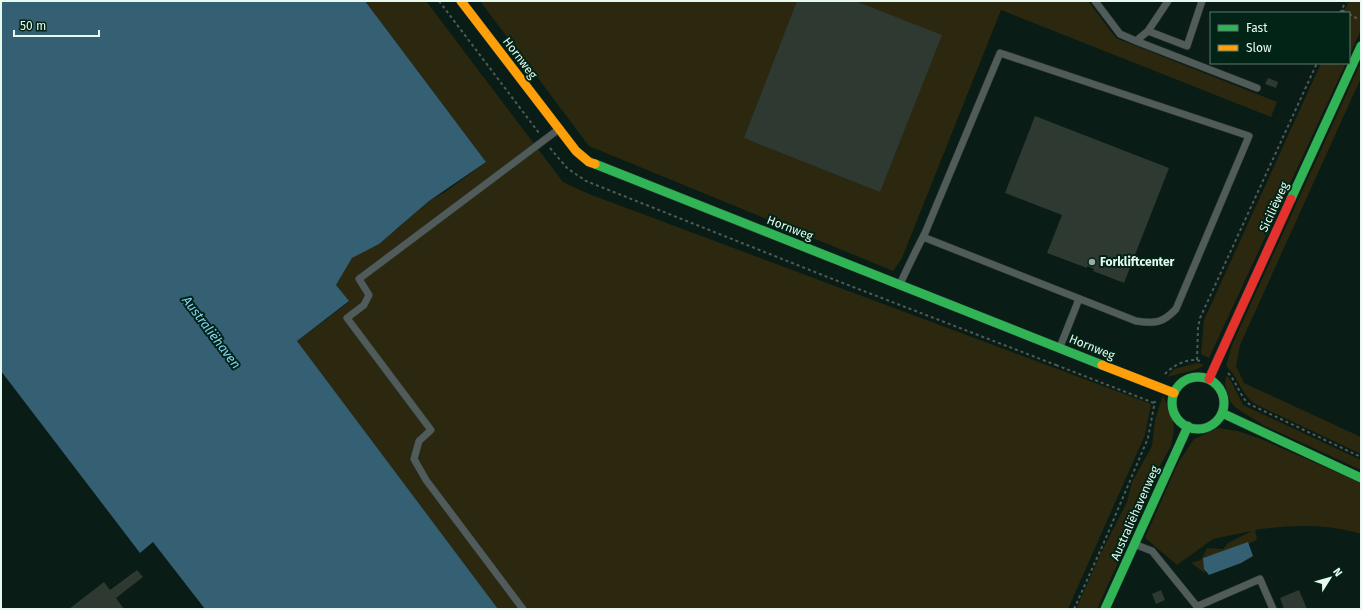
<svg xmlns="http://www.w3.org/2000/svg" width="1362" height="610" viewBox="0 0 1362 610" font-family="'Fira Sans',sans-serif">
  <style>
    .green { fill: #2b280f }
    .water { fill: #355f73 }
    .building { fill: #2e3931 }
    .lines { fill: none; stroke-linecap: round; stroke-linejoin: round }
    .lane-casing { stroke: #25352e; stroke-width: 8 }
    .fast-casing { stroke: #25352e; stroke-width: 10 }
    .slow-casing { stroke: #25352e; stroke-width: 10 }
    .jam-casing { stroke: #25352e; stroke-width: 10 }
    .path { stroke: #505b58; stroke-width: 2; stroke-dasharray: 3 3; stroke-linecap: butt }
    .lane { stroke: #515b5a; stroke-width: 7 }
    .fast { stroke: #30b455; stroke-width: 9 }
    .slow { stroke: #ff9f0a; stroke-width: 9 }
    .jam { stroke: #e5322d; stroke-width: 9 }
    .poi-dot { fill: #99aca3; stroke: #012417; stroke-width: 1.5 }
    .labels { text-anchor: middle; stroke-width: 4; stroke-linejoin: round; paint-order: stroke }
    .street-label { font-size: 12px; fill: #e7faf0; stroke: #012417 }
    .poi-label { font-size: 12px; font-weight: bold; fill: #e7faf0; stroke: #012417; text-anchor: start }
    .water-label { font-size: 13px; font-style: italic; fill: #86d1f6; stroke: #012417 }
  </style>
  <rect width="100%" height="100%" fill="#091c15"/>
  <!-- green -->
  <path class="green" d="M365,1H426L563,182L589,194L1151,404L1145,435L1068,609H498L297,341L349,302L336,285L352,258L397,229L429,201L445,192L486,162Z
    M480,1H1088L1116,38L1277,102L1271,117L1001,10L902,258L893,271L589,146Z
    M1349,1H1361V30L1349,56V13H1343Z
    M1361,62V78L1240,345L1236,366L1244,383L1361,437V454L1255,404C1241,394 1239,378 1226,366L1232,345Z
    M1321,63H1346L1209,358L1201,354L1204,320Z
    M1197,363L1204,365L1198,369L1167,377L1174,369Z
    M1226,375L1231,381L1243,405L1361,460V470L1263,425L1236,408L1230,401L1225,384Z
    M1163,395L1173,421L1174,430L1171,446L1150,484L1124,550L1097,609H1076L1100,555L1127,502L1132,482L1152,446L1155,420Z
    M1218,428L1238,431L1261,439L1361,483V534C1326,523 1290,525 1255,530L1257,540L1231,551L1204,557L1205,573L1191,563L1201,560L1207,548L1223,549L1228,543L1252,531L1213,539L1177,565L1145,538L1178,463L1194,439Z"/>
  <!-- water -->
  <path class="water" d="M1,1H365L486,162L429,201L379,244L352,258L336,285L349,301L297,341L498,609H205L153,542L140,553L1,371Z
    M1248,542L1253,556L1241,563L1209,575L1204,569L1203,558Z"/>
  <!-- building -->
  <path class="building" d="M797,1H855L942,35L880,192L744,138Z
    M1268,78L1278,82L1276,88L1265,84Z
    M1035,116L1169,168L1124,283L1093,271L1094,269L1087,266V268L1047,253L1062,215L1005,193Z
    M137,570L143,577L116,598L124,609H69L104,582L110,590Z
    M1161,590L1165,600L1156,604L1152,594Z
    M1299,590L1307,609H1284L1280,598Z"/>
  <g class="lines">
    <!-- lane casing -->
    <g class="lane-casing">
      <path id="lane" d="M1095,1L1120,34L1136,41L1148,31
        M1168,1L1148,31L1187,46L1202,1
        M1136,41L1257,88
        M900,284C908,267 916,250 925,233L1000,53L1249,136L1176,309C1163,323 1155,324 1136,321L923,237
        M1060,347L1079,299
        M1134,544L1152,551L1199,609
        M1198,606L1260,579L1273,609
        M523,609L426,480L414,459L419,441L431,430L347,318L364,305L369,295L359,279L559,129"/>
    </g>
    <!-- fast casing -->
    <g class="fast-casing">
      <path id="fast" d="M595,164L1102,365
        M1291,199L1361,46
        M1172 403a26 26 0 1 1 52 0a26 26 0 1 1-52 0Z
        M1222,413L1361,478
        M1105,609L1188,426"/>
    </g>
    <!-- slow casing -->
    <g class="slow-casing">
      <path id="slow" d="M461,1L576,151L589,162L595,164
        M1102,365L1174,393"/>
    </g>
    <!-- jam casing -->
    <g class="jam-casing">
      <path id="jam" d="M1209,379L1291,199"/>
    </g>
    <!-- path -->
    <path class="path" d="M439,1L539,133
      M1342,10L1347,13
      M1340,13L1346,1
      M1349,14L1358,19
      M550,148L567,168L586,181L835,280L1056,365
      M1197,360L1198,328L1200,318L1317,63
      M1056,365L1154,403
      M1228,373C1237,382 1239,395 1249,404L1361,457
      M1165,374C1172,366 1189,357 1200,361
      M1074,609L1105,540L1148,438L1155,401"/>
    <!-- lane -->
    <use href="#lane" class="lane"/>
    <!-- fast -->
    <use href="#fast" class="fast"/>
    <!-- slow -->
    <use href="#slow" class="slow"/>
    <!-- jam -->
    <use href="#jam" class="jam"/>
  </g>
  <!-- markers -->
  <circle class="poi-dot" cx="1092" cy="262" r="4"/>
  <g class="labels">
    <!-- street labels -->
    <g class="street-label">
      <text transform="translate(520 58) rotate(53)" y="4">Hornweg</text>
      <text transform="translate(1274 207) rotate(-65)" y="4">Siciliëweg</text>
      <text transform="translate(790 228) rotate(21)" y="4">Hornweg</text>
      <text transform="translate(1092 347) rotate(22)" y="4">Hornweg</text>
      <text transform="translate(1135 513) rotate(-66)" y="4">Australiëhavenweg</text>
    </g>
    <!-- poi labels -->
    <g class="poi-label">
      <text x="1100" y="266">Forkliftcenter</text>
    </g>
    <!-- water labels -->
    <g class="water-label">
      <text transform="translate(212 332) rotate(53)" y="5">Australiëhaven</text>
    </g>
  </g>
  <!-- border -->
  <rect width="1362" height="610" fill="none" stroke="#e7faf0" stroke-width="4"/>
  <!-- legend -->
  <rect x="1210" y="12" width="140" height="52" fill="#012417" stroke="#5d7a6e"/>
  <rect x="1218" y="25" width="20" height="6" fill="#30b455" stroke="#5d7a6e"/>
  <text x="1246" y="32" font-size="12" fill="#e7faf0">Fast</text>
  <rect x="1218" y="45" width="20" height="6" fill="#ff9f0a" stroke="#5d7a6e"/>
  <text x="1246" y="52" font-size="12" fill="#e7faf0">Slow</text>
  <!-- north arrow -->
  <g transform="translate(1330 578) rotate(53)" stroke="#012417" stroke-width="3" paint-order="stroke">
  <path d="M0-3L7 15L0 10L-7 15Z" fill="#e7faf0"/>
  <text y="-6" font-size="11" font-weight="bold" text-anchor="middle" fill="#e7faf0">N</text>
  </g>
  <!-- scale -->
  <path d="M14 30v6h85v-6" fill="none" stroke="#e7faf0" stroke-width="2"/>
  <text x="20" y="30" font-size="12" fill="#e7faf0" stroke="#012417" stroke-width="3" paint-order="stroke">50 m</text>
</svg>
